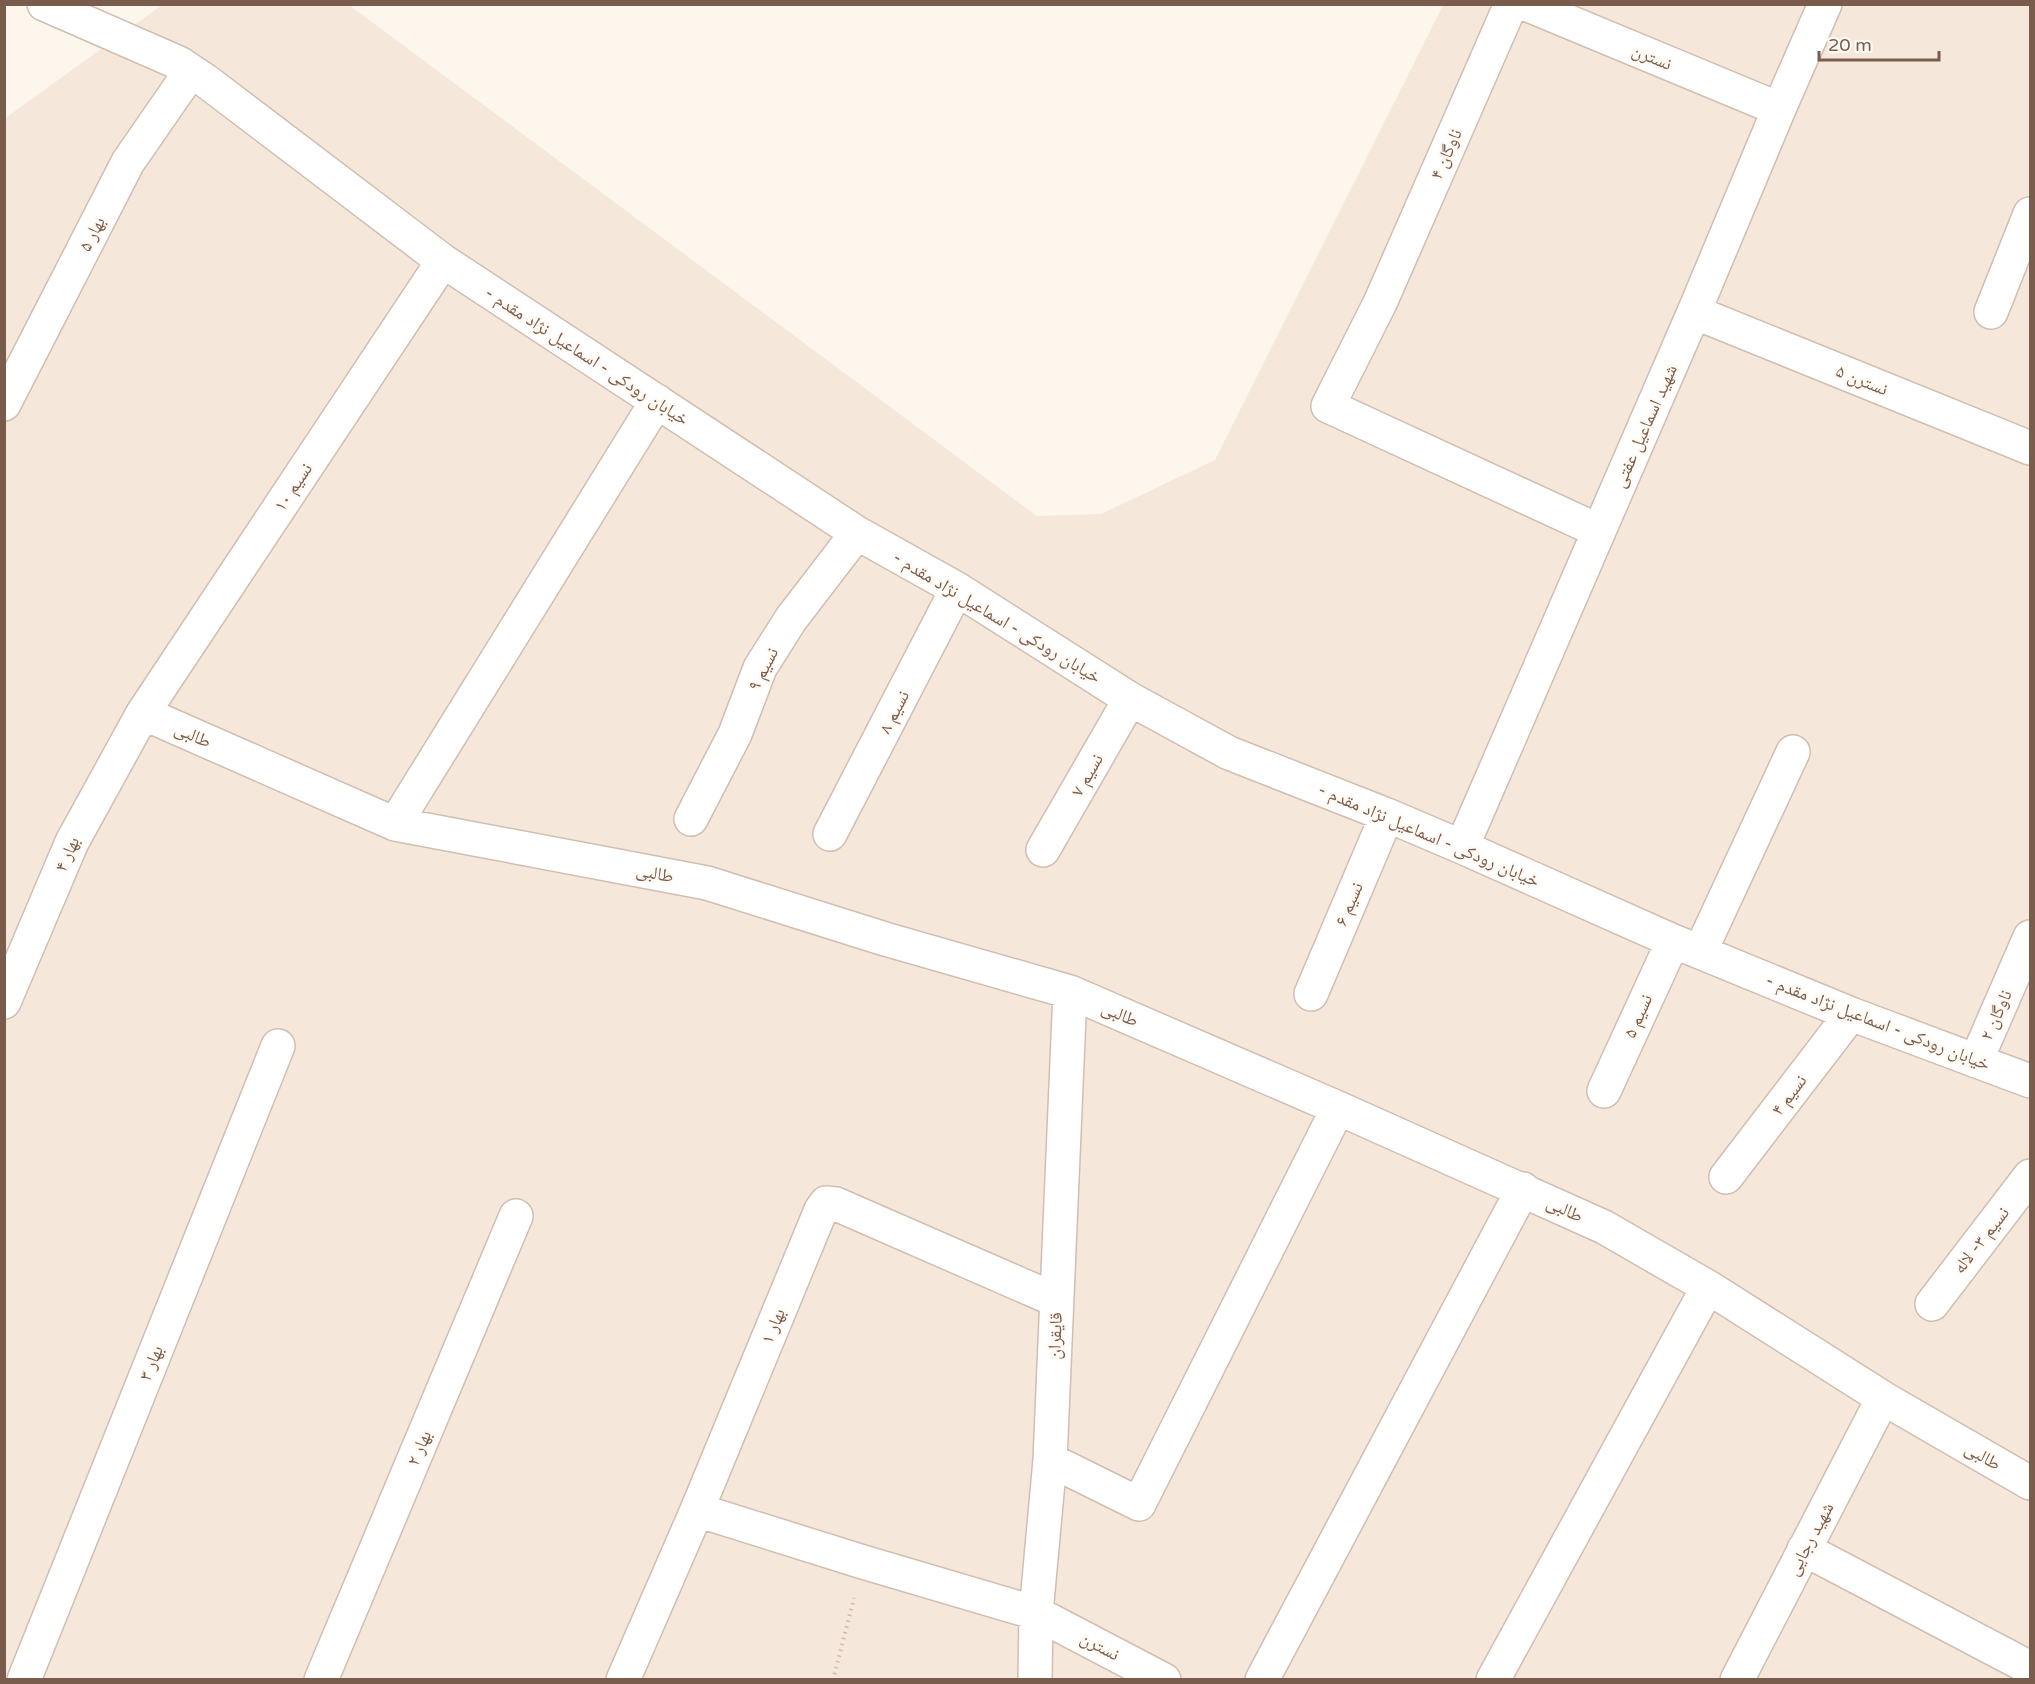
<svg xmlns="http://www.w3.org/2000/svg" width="2035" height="1684" viewBox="0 0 2035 1684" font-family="'Varela Round','Noto Naskh Arabic',sans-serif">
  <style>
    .residential { fill: #f5e8da }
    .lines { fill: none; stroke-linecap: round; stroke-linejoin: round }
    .minor-casing { stroke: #d1beb0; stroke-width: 36 }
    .path { stroke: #d9b8a5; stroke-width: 4; stroke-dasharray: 1.5 4.5; stroke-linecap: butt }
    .minor { stroke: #fff; stroke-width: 33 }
    .labels { text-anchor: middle; stroke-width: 5; stroke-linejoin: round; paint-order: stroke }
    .street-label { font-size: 18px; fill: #7a5c4d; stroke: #fffaf3 }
  </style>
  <rect width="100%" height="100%" fill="#fdf6ec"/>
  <!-- residential -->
  <path class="residential" d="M162,5H349L1037,516L1101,514L1215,460L1443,5H2030V1679H5L4,119Z"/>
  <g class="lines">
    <!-- minor casing -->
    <g class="minor-casing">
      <path id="minor" d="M44,4L179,63L206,81L443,261L857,533L957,589L1130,699L1229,753L1387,815L1462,847L1673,941L1851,1014L2030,1081
        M1511,4L1380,303L1328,406L1599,531
        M1526,4L1779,109
        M1694,312L2030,448
        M1991,312L2030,214
        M4,404L128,162L191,71
        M143,713L395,824L707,883L885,939L1070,992L1338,1108L1604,1227L1708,1287L1883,1398L2030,1483
        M691,819L735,734L760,668L791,619L857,533
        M395,824L657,401
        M830,834L957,589
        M1462,847L1694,312L1779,109L1825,4
        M1043,850L1130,699
        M1700,952L1793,752
        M1311,994L1387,815
        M4,1002L72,842L143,713L443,261
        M1976,1061L2030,937
        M1604,1091L1673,941
        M1726,1177L1851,1014
        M1932,1304L2030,1176
        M1050,1460L1139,1504L1338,1108
        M697,1510L863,1562L1036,1613L1164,1680
        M1804,1549L2030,1668
        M24,1680L278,1046
        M321,1680L516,1216
        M623,1680L697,1510L821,1210L826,1203L836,1204L1056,1300
        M1035,1680L1036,1613L1050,1460L1070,992
        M1262,1680L1523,1189
        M1493,1680L1708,1287
        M1737,1680L1883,1398"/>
    </g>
    <!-- path -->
    <path class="path" d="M833,1680L854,1598"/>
    <!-- minor -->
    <use href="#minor" class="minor"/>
  </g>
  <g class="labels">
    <!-- street labels -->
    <g class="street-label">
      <text transform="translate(1652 57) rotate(22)" y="6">نسترن</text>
      <text transform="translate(1446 154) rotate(-66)" y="6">ناوگان ۴</text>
      <text transform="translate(92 234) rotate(-63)" y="6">بهار ۵</text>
      <text transform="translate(587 356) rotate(33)" y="6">- خیابان رودکی - اسماعیل نژاد مقدم</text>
      <text transform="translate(1862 380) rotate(22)" y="6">نسترن ۵</text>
      <text transform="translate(1645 426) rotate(-66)" y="6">شهید اسماعیل عفتی</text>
      <text transform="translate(293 487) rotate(-56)" y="6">نسیم ۱۰</text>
      <text transform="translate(997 617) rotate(31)" y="6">- خیابان رودکی - اسماعیل نژاد مقدم</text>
      <text transform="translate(763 669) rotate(-63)" y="6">نسیم ۹</text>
      <text transform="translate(894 712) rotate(-63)" y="6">نسیم ۸</text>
      <text transform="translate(193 735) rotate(24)" y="6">طالبی</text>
      <text transform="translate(1087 775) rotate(-60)" y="6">نسیم ۷</text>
      <text transform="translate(1429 835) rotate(23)" y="6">- خیابان رودکی - اسماعیل نژاد مقدم</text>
      <text transform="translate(67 854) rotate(-66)" y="6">بهار ۴</text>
      <text transform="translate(655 873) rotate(11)" y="6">طالبی</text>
      <text transform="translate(1349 904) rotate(-67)" y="6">نسیم ۶</text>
      <text transform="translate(1120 1014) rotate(23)" y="6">طالبی</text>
      <text transform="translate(1996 1015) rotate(-66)" y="6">ناوگان ۲</text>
      <text transform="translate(1638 1016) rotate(-66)" y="6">نسیم ۵</text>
      <text transform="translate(1878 1022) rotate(21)" y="6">- خیابان رودکی - اسماعیل نژاد مقدم</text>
      <text transform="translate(1789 1095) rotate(-53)" y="6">نسیم ۴</text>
      <text transform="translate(1565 1209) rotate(25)" y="6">طالبی</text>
      <text transform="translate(1981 1240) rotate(-52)" y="6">نسیم ۳- لاله</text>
      <text transform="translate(773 1326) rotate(-68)" y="6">بهار ۱</text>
      <text transform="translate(1055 1336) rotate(-88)" y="6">قایقران</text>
      <text transform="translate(151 1363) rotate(-68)" y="6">بهار ۳</text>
      <text transform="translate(419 1448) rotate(-67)" y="6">بهار ۲</text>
      <text transform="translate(1983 1456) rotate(30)" y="6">طالبی</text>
      <text transform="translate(1810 1539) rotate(-62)" y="6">شهید رجایی</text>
      <text transform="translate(1100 1646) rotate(28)" y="6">نسترن</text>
    </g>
  </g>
  <!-- border -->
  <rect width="2035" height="1684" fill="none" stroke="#7a5c4d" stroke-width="12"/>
  <!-- scale -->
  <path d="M1819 51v9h120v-9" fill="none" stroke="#7a5c4d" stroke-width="3"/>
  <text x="1828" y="51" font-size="18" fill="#7a5c4d" stroke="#fffaf3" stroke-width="4.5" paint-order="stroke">20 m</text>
</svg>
